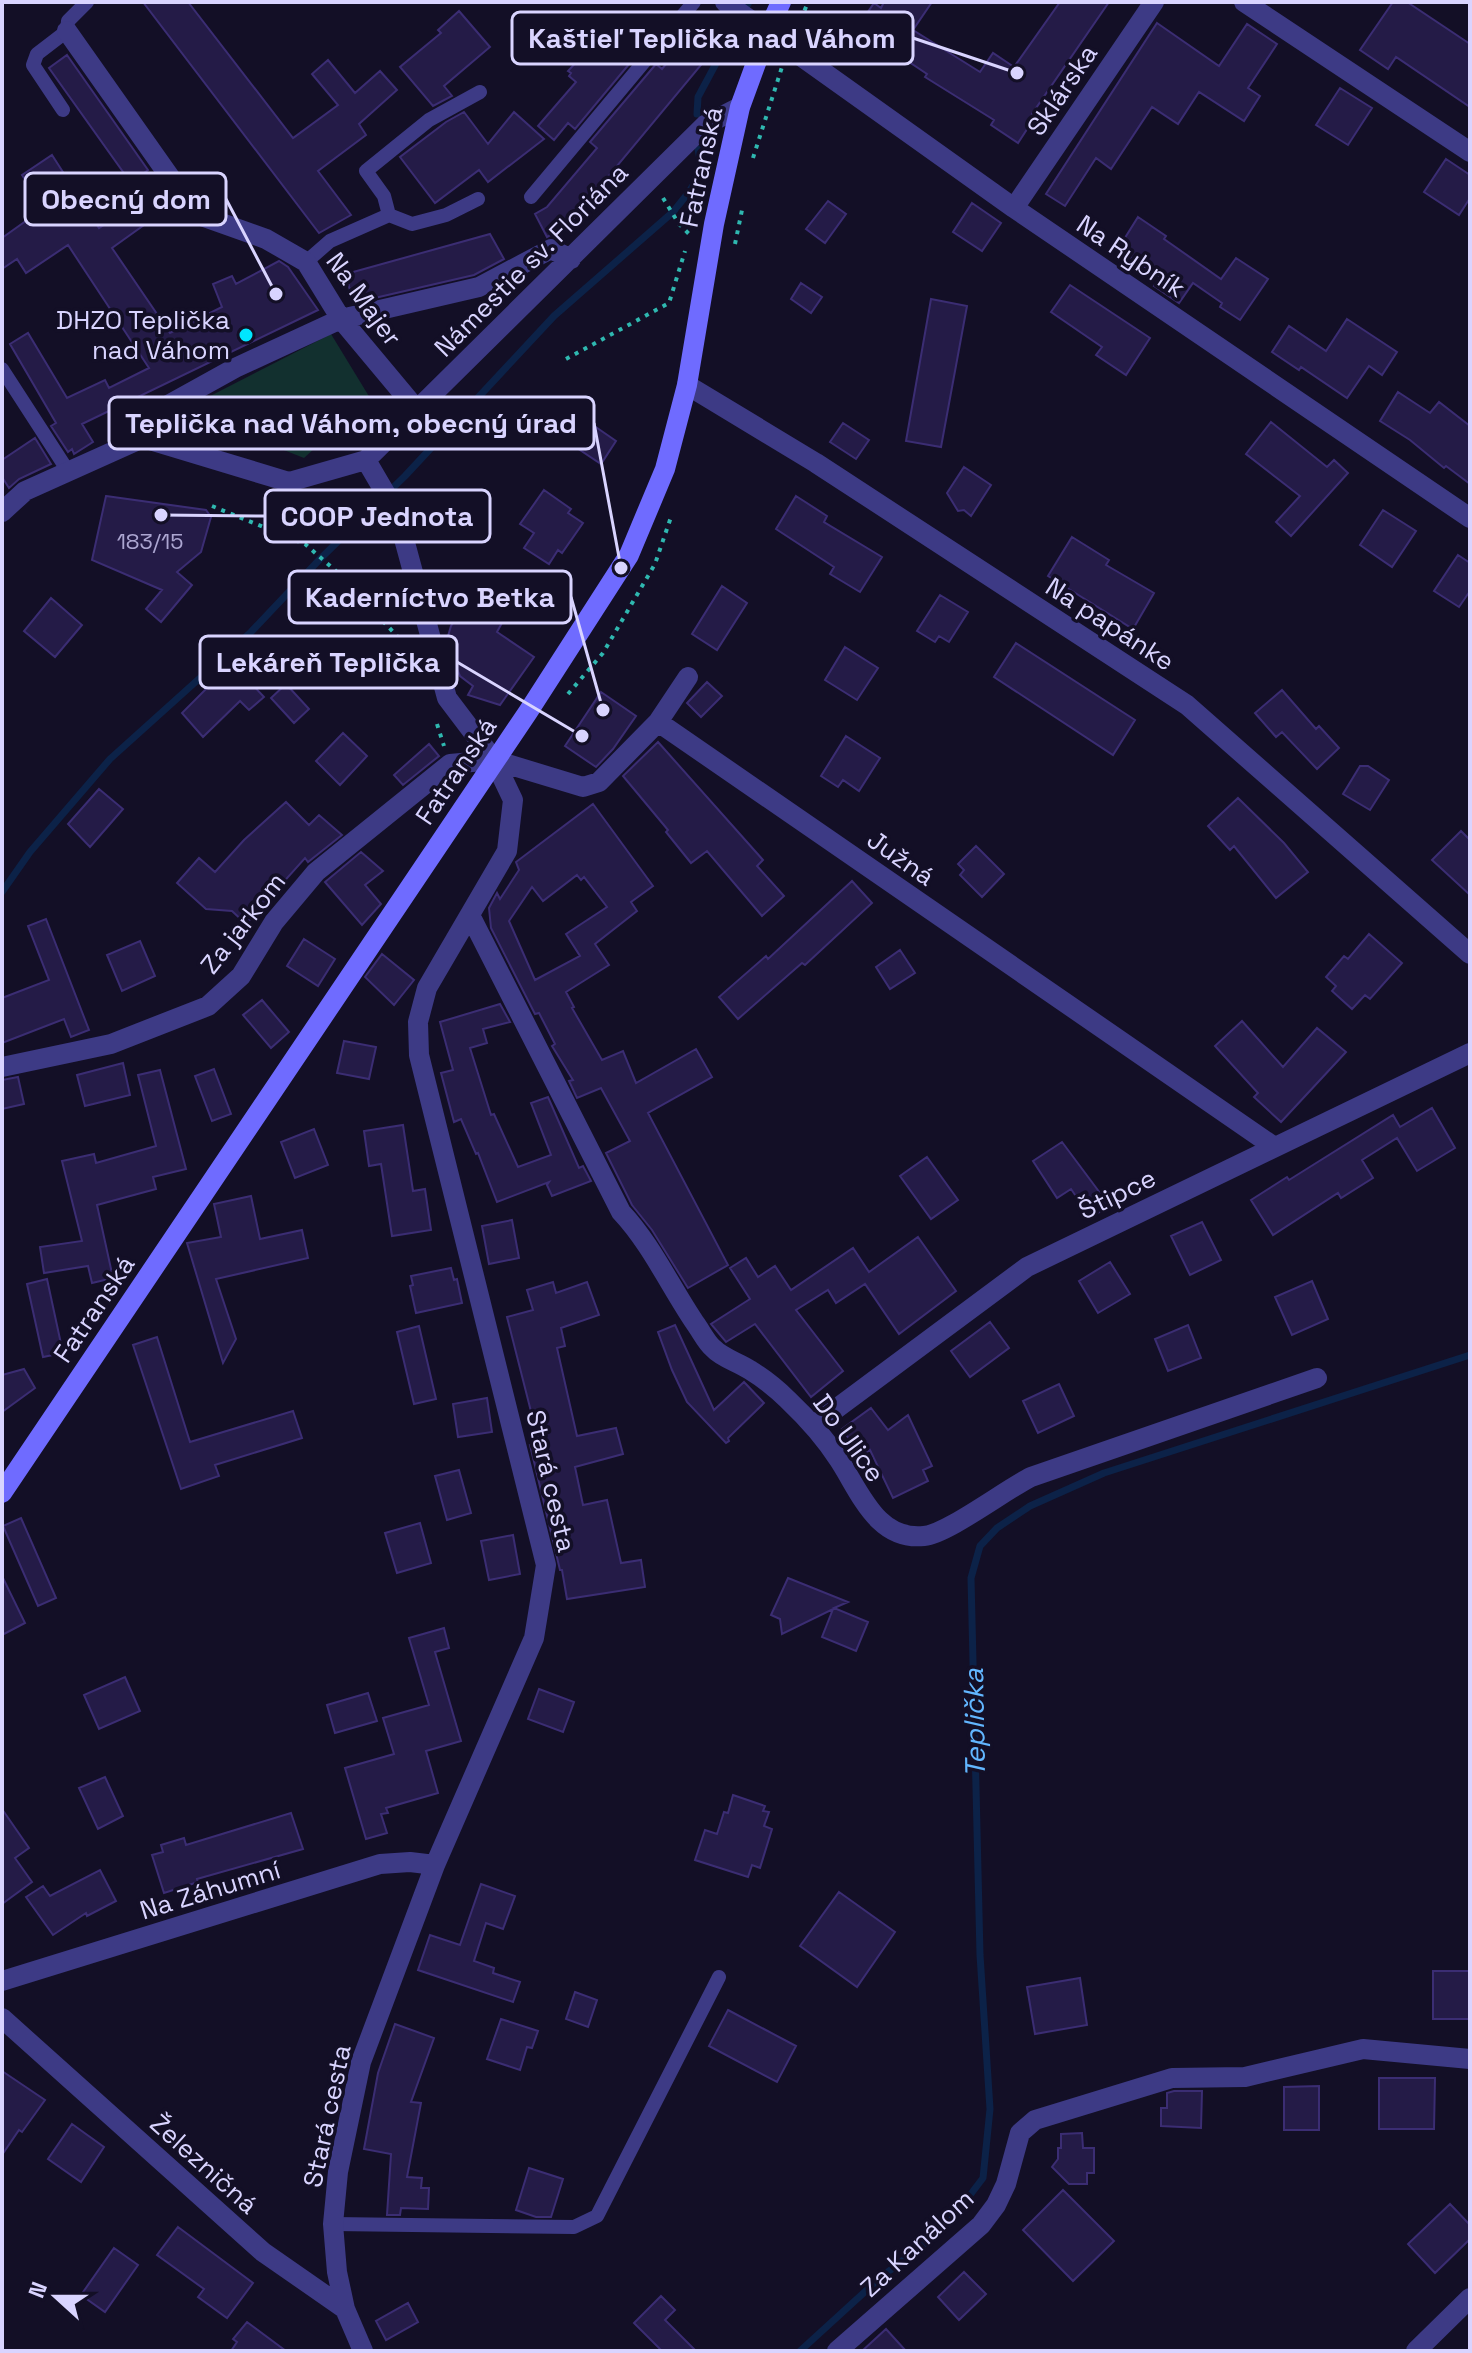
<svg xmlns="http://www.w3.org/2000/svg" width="1472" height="2353" viewBox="0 0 1472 2353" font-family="'Space Grotesk',sans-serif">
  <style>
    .green { fill: #12302f }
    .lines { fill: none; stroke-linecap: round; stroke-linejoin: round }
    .stream { stroke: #0c2248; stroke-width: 7 }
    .building { fill: #241b47; stroke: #3b2d73; stroke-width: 2; fill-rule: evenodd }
    .path { stroke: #2fb8b0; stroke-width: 4; stroke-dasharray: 4 6; stroke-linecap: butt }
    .lane { stroke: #3d3a85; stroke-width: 14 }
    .street { stroke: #3d3a85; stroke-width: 20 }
    .secondary { stroke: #6f6bff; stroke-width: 20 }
    .poi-dot { fill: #00e5ff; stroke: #130f26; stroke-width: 3 }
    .labels { text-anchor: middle; stroke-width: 7; stroke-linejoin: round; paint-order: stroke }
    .number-label { font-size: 22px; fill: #aca6d1 }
    .street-label { font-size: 26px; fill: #d9d4ff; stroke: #130f26 }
    .poi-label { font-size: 26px; fill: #d9d4ff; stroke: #130f26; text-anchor: end }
    .water-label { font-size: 28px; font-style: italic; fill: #62b6ff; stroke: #130f26 }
    .leader { fill: none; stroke: #d9d4ff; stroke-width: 3 }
    .callout-dot { fill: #d9d4ff; stroke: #130f26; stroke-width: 3 }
    .callout { fill: #130f26; stroke: #d9d4ff; stroke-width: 3 }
    .callout-label { font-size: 28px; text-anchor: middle; font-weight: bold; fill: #d9d4ff }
  </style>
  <rect width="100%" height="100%" fill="#130f26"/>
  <!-- green -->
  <path class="green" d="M331,334L370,398L304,458L183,410Z"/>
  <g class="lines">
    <!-- stream -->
    <path class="stream" d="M697,114L698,97L749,2
      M2,892L30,852L110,759L251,632L320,559L405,476L554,316L673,212L689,192L702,170L698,149
      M800,2351L880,2278L945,2228L983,2178L990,2109L980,1955L971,1578L980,1546L997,1528L1030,1506L1104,1473L1470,1355"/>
  </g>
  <!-- building -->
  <path class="building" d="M143,2H188L293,138L338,105L312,74L328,60L355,93L380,71L397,90L359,124L366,135L318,171L351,215L319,233Z
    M884,2H932L913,30L980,72L993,53L1014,67L1060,2H1109L1032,114L1035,117L1018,143L991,125L994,120L925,77L927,74L885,46L881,53L853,34L874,3L881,8Z
    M1393,2H1407L1470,44V107L1396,57L1388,69L1360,50Z
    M459,11L490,47L444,86L452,96L433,106L400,67L441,33L438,30Z
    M1157,23L1219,66L1247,24L1277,44L1248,88L1260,96L1244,121L1199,92L1178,124L1152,107L1111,169L1096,158L1065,206L1046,194Z
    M611,26L640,51L575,129L568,123L554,140L538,126L576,82L569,76L571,73L568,71L580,58L582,59Z
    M684,42L706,59L568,225L547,237L535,214L547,207L597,148L590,142L656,64L662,69Z
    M67,55L148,170L131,183L49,68Z
    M1340,88L1372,108L1348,145L1316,125Z
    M464,112L488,144L514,112L544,139L488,182L479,170L435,203L400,157L446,122Z
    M52,155L99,228L153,193L165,210L112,248L170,333L222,307L213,284L232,276L236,284L279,261L288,267L318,310L82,424L93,442L74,454L72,449L68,452L51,426L56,423L10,344L28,333L67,398L105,380L109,388L149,368L68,245L26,273L17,259L2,269V238L44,208L22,175Z
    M1446,159L1470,175V198L1459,215L1424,192Z
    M828,201L846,214L825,243L806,229Z
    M972,203L1001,223L982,251L953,232Z
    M1138,217L1166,236L1164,239L1221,279L1236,258L1268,279L1240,320L1220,307L1222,303L1193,283L1179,303L1154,286L1160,277L1118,249Z
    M490,234L504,259L474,275L353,303L346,274Z
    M801,283L822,297L811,313L791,299Z
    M1070,285L1150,338L1126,375L1096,355L1102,347L1051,312Z
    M931,299L967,306L941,447L906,441Z
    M1347,319L1397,352L1382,375L1369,366L1347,398L1301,367L1299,370L1272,352L1289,326L1326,351Z
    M1398,392L1430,413L1439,402L1470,426V484L1446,466L1444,468L1410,440L1380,421Z
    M1271,422L1327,467L1334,460L1348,473L1291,536L1276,522L1300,496L1246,454Z
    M590,423L616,441L601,464L574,446Z
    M843,423L869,440L856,459L830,442Z
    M35,438L51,464L19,479L9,488L2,477V460Z
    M964,467L991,485L971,516L964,510L958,511L947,493Z
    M544,490L571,509L568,513L583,523L562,553L558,550L549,564L524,548L534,533L520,524Z
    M106,496L206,510L211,517L201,552L177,572L192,585L161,622L146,609L162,590L92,560Z
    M796,496L827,516L824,522L882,557L860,592L830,574L834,567L776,529Z
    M1383,510L1416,531L1392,567L1360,545Z
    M1072,537L1109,560L1106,565L1154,593L1133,629L1048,576Z
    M1458,555L1470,563V591L1459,607L1434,591Z
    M722,586L747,603L717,650L692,634Z
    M940,595L968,612L949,642L939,636L935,642L917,631Z
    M51,598L82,625L55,657L24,631Z
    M470,598L503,621L497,632L534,657L500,705L468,695L473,686L460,676L453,660L448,636L451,626Z
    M1016,643L1135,720L1113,755L994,677Z
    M845,647L878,668L857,700L825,680Z
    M232,663L264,697L249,710L240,701L203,737L182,713Z
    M707,682L722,696L701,717L687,703Z
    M286,684L309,709L294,723L271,698Z
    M1282,690L1316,729L1319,726L1339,748L1317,769L1282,732L1276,737L1255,713Z
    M601,692L636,716L613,749L596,767L565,746Z
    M343,733L367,756L340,785L316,761Z
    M846,736L880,758L859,791L843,780L838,787L821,776Z
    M658,742L763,860L757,866L784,896L762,916L707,851L691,863L666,832L668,830L623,776Z
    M429,744L439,756L403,785L394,775Z
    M1360,766H1368L1389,780L1370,810L1343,794Z
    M99,789L123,809L90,847L68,824Z
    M1238,798L1284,843L1308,872L1276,898L1234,846L1230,850L1208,826Z
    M286,802L309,825L319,815L342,835L308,862L305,858L246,924L232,911L206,909L177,883L199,858L215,872L244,840Z
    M593,804L653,886L631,902L637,911L595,944L609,965L566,992L574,1007L572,1008L602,1060L623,1051L636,1083L696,1049L712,1077L648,1113L728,1265L688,1288L652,1230L632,1205L606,1153L630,1141L601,1088L577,1098L569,1081L573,1080L552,1046L555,1044L539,1013L535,1014L491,928L489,908L497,893L500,899L519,870L516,862ZM577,875L581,880L584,877L607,907L566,934L580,956L535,980L509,921L532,887L543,901Z
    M1461,831L1470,840V895L1432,860Z
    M976,846L1004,874L982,897L960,875L964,870L958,864Z
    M361,852L383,871L365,885L381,904L362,925L325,882Z
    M852,881L872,903L805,965L802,963L738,1019L719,997L766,956L768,959Z
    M46,919L89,1030L71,1037L64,1019L2,1043V998L49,980L28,926Z
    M1369,934L1402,963L1370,999L1365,995L1352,1009L1332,991L1336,986L1326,977L1344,956L1348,959Z
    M304,939L335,959L318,986L287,966Z
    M140,941L155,976L122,991L107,955Z
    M900,950L915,973L890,989L876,967Z
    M382,954L414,980L394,1005L365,977Z
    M262,1000L289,1032L271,1048L243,1015Z
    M500,1004L510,1022L483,1029L487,1043L470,1048L491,1115L494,1114L518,1167L551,1155L531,1103L548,1097L579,1168L583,1166L591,1181L552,1196L547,1185L549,1182L497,1202L478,1153L476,1154L461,1119L454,1122L441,1073L453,1070L440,1022Z
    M1242,1021L1283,1067L1317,1028L1346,1052L1281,1122L1254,1097L1258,1093L1215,1046Z
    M344,1041L376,1047L369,1079L337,1073Z
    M123,1063L130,1095L85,1106L77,1075Z
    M214,1069L231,1114L212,1121L195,1076Z
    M160,1070L186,1169L153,1177L156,1189L97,1205L113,1278L92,1283L88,1266L44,1273L40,1247L82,1241L62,1161L94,1154L96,1163L156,1146L138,1075Z
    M18,1077L24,1104L2,1109V1080Z
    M1432,1108L1455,1148L1417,1171L1397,1138L1362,1160L1373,1178L1341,1198L1338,1193L1273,1235L1251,1200L1287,1177L1289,1180L1393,1115L1400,1127Z
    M403,1125L413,1191L425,1189L431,1230L392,1236L381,1164L369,1166L364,1131Z
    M314,1129L328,1165L295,1178L281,1142Z
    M1062,1142L1109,1205L1091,1218L1071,1189L1057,1198L1033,1161Z
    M927,1157L958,1200L931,1219L900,1176Z
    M251,1196L260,1239L302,1230L308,1258L216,1279L236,1339L223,1363L187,1243L221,1237L214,1204Z
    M512,1220L519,1258L489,1264L482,1226Z
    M1202,1222L1221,1260L1190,1275L1171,1236Z
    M918,1237L956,1291L899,1334L865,1284L836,1303L828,1290L796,1310L843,1371L811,1397L755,1324L726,1342L711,1324L750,1299L730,1268L746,1258L758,1277L775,1266L791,1290L853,1248L869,1272Z
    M1110,1262L1130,1294L1098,1313L1079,1281Z
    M451,1268L454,1280L457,1279L462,1303L416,1313L410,1286L413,1285L411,1276Z
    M47,1279L63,1353L43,1357L27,1284Z
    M1312,1281L1328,1319L1292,1335L1275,1297Z
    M553,1282L556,1293L587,1282L599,1315L561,1328L565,1346L557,1348L577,1436L616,1428L623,1454L575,1467L583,1505L607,1500L621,1563L641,1560L645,1587L567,1599L562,1570H560L530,1445L539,1443L507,1317L533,1310L527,1290Z
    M990,1322L1009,1348L970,1377L951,1351Z
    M675,1325L714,1410L744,1382L764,1403L728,1438L729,1441L726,1443L687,1402L672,1370L658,1332Z
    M1188,1325L1201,1358L1168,1371L1155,1339Z
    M419,1326L436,1399L414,1404L397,1332Z
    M157,1337L190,1442L293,1411L302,1438L215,1465L219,1476L181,1489L133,1345Z
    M24,1369L35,1388L2,1412V1375Z
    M1059,1384L1074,1416L1038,1433L1023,1401Z
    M487,1398L492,1432L458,1437L453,1404Z
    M871,1408L888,1430L908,1415L932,1466L923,1470L928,1481L893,1498L870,1450L861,1456L842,1429Z
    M459,1470L471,1513L447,1520L435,1476Z
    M21,1518L56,1598L38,1606L3,1526Z
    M420,1523L431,1563L397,1573L385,1533Z
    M513,1535L520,1574L489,1580L481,1541Z
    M2,1576L25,1623L2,1635Z
    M788,1578L848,1602L834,1608L868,1622L856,1651L822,1637L833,1609L782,1634L780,1619L771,1615Z
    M444,1628L449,1648L435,1652L461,1741L426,1751L438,1793L386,1808L388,1813L381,1814L387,1833L366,1839L345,1768L394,1754L383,1718L429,1705L409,1638Z
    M125,1677L140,1711L99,1729L84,1695Z
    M539,1689L574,1702L563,1732L528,1719Z
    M368,1693L377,1721L335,1733L327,1705Z
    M105,1777L123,1816L98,1829L79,1788Z
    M733,1795L765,1806L763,1811L769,1812L764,1826L772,1829L760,1868L752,1865L748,1877L695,1860L705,1830L717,1834L724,1812L728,1813Z
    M2,1809L29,1848L15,1858L32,1882L2,1904Z
    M291,1813L303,1849L197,1879L198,1882L164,1893L152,1855L163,1852L161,1845L184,1838L186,1845Z
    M100,1870L116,1901L87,1916L86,1913L53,1935L26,1897L43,1886L50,1896Z
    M481,1884L515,1896L503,1929L486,1923L474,1961L494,1968L493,1973L520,1982L513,2002L418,1970L430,1935L460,1945Z
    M839,1892L895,1932L857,1987L800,1946Z
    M1433,1971H1470L1469,2019H1433Z
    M1080,1978L1087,2025L1035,2034L1027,1987Z
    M575,1992L597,2000L588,2027L566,2019Z
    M728,2010L796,2046L777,2082L709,2046Z
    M501,2019L538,2031L532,2048L527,2047L520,2070L487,2059Z
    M395,2024L434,2038L411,2102L421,2103L407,2177L422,2178L421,2188H429L428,2209L401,2208L400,2215H387L391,2154L364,2149L378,2073Z
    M2,2071L45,2100L22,2132L19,2130L2,2155Z
    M1379,2078H1435L1434,2129H1379Z
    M1319,2086V2130H1284V2087Z
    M1174,2091H1202L1201,2128L1161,2126V2108H1167V2093Z
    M72,2124L104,2147L81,2182L48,2159Z
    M1082,2133L1083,2148H1094V2173H1087V2184H1069L1052,2167L1058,2159V2148H1061V2134Z
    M529,2168L563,2179L551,2217H536L516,2210Z
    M1063,2190L1114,2241L1073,2281L1023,2230Z
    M1450,2204L1470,2225V2239L1435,2273L1408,2244Z
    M178,2227L253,2283L227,2318L198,2297L204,2289L157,2255Z
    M114,2248L138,2265L105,2312L81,2295Z
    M964,2272L986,2294L959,2320L938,2297Z
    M661,2296L675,2310L665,2320L696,2351H662L634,2323Z
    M408,2303L418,2322L386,2340L376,2321Z
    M247,2322L286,2351H231L237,2342L233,2339Z
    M886,2329L906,2351H862Z"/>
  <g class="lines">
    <!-- path -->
    <path class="path" d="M797,29L808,2
      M753,158L782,67
      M663,198L679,224L690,235
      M735,244L742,210
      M566,359L669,303L685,251
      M212,506L305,544L337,572L410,650
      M568,694L603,653L655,564L671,517
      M437,724L444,746"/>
    <!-- lane -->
    <path class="lane" d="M63,110L33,65L37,54L67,31L68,21L87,2
      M133,193L167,173
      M531,197L694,2
      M389,215L384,196L366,171L429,120L480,92
      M306,262L330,241L389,215L412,224L446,215L478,199
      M2,369L68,471
      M333,2224L574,2227L597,2216L719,1977"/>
    <!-- street -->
    <path class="street" d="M725,2L1014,208L1470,518
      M1244,2L1470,152
      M67,31L196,214L266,239L306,262L341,319L417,410
      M1014,208L1154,2
      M687,385L816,463L1187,705L1470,954
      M143,438L289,482L366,460L705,125L740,107
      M2,512L25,491L143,438L170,404L235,368L341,319L479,287L551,249L571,259
      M658,722L688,677
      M471,917L621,1212C651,1244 670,1286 695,1323C701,1331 706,1342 713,1348C722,1358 738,1362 750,1370C763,1378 777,1389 788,1400C807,1418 825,1438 839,1460C860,1492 877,1541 924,1536C947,1534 1005,1490 1031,1477L1317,1378
      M2,1067L111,1044L208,1006L241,976L274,922L316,872L450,764L494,760L583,787L599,782L658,722L1273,1146
      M813,1426L1027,1267L1470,1053
      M2,1981L380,1864L410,1862L435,1865
      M2,2018L263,2252L345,2309
      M363,2351L345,2309L337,2272L333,2224L338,2172L361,2062L435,1865L534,1638L546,1565L419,1055L418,1022L427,988L507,851L513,800L494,760L447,698L397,513L366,460
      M837,2351L981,2225L996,2205L1006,2184L1020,2133L1035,2120L1172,2078L1245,2077L1363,2049L1470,2059
      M1416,2351L1470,2298"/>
    <!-- secondary -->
    <path class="secondary" d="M2,1493L528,712L629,555L665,469L687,385L714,224L740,107L767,33L781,2"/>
  </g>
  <!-- markers -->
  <circle class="poi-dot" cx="246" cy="335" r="8"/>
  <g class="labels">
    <!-- number labels -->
    <g class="number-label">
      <text x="150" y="549">183/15</text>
    </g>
    <!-- street labels -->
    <g class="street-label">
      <text transform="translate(1062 90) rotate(-56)" y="9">Sklárska</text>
      <text transform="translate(701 167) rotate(-78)" y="9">Fatranská</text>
      <text transform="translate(1131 256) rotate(34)" y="9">Na Rybník</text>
      <text transform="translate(531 260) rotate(-45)" y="9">Námestie sv. Floriána</text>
      <text transform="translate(364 299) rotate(54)" y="9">Na Majer</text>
      <text transform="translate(1110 624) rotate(33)" y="9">Na papánke</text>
      <text transform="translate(456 771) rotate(-56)" y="9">Fatranská</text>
      <text transform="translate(901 858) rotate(35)" y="9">Južná</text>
      <text transform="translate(243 923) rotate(-52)" y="9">Za jarkom</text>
      <text transform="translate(1117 1194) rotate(-26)" y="9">Štipce</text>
      <text transform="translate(94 1309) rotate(-56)" y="9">Fatranská</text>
      <text transform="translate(849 1438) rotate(54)" y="9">Do Ulice</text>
      <text transform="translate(551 1481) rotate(77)" y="9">Stará cesta</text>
      <text transform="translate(210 1890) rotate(-17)" y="9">Na Záhumní</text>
      <text transform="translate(327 2116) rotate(-78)" y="9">Stará cesta</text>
      <text transform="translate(204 2164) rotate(42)" y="9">Železničná</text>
      <text transform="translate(917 2243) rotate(-43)" y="9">Za Kanálom</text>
    </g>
    <!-- poi labels -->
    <g class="poi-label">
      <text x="230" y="329">DHZO Teplička<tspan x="230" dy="30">nad Váhom</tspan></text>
    </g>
    <!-- water labels -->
    <g class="water-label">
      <text transform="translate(974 1723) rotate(-91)" y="10">Teplička</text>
    </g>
  </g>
  <!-- callouts -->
  <path class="leader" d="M1017 73L913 38M276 294L226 199M621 568L594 423M161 515L265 516M603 710L571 597M582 736L457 662"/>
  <g class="callout-dot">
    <circle cx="1017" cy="73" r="8"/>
    <circle cx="276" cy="294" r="8"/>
    <circle cx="621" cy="568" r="8"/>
    <circle cx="161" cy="515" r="8"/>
    <circle cx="603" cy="710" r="8"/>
    <circle cx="582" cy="736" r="8"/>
  </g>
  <g class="callout">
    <rect x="512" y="12" width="401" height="52" rx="8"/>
    <rect x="25" y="173" width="201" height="52" rx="8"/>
    <rect x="109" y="397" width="485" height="52" rx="8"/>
    <rect x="265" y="490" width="225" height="52" rx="8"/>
    <rect x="289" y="571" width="282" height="52" rx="8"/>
    <rect x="200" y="636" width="257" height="52" rx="8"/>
  </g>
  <g class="callout-label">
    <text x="712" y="48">Kaštieľ Teplička nad Váhom</text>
    <text x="126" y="209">Obecný dom</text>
    <text x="351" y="433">Teplička nad Váhom, obecný úrad</text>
    <text x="377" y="526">COOP Jednota</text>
    <text x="430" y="607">Kaderníctvo Betka</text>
    <text x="328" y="672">Lekáreň Teplička</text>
  </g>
  <!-- border -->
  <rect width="1472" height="2353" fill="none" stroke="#d9d4ff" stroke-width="8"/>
  <!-- north arrow -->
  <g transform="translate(56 2297) rotate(291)" stroke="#130f26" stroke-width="6" paint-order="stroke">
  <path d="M0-6L14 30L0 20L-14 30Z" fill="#d9d4ff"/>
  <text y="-12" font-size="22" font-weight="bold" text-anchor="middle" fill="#d9d4ff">N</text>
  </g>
</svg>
